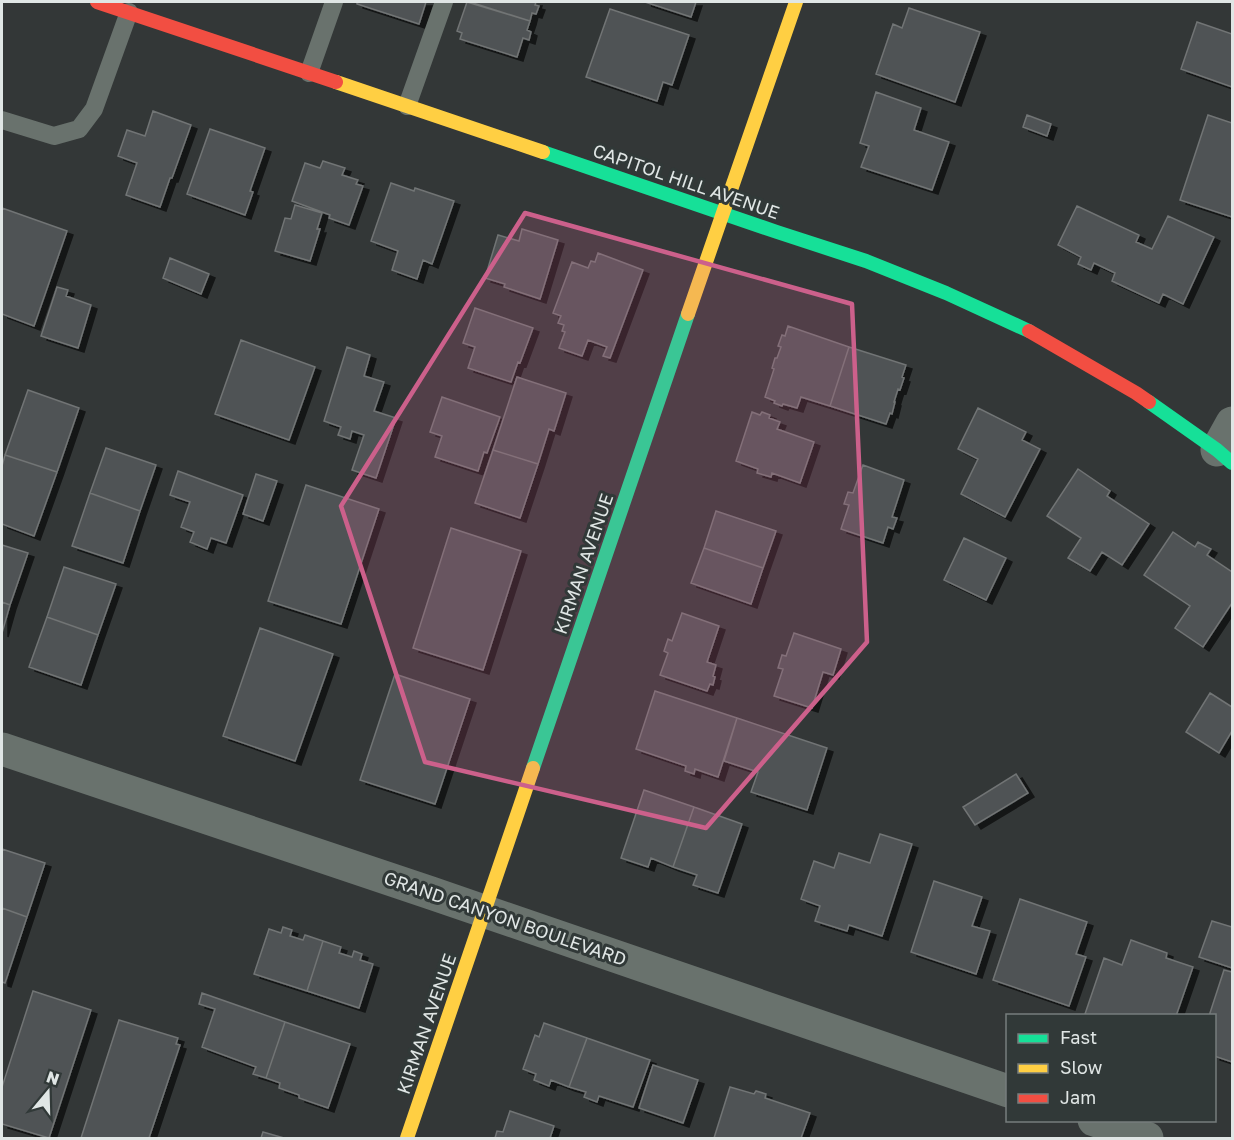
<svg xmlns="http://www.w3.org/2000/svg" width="1234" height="1140" viewBox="0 0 1234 1140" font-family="'Golos Text',sans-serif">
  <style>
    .building { fill: #505354; stroke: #717475; stroke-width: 1.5; filter: url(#shadow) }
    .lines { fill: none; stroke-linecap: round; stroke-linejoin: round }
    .lane { stroke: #69726d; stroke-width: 18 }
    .street { stroke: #69726d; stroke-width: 33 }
    .fast { stroke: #16e098; stroke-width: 14 }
    .slow { stroke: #ffcf43; stroke-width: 14 }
    .jam { stroke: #f24e42; stroke-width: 14 }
    .marked { fill: #cc608b; fill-opacity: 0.2; stroke: #cc608b; stroke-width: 4.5; stroke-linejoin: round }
    .labels { text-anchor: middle; stroke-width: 6; stroke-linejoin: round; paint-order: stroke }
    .street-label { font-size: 18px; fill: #e0e6e5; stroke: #313938 }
  </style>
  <defs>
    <filter id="shadow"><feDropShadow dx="6" dy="4" stdDeviation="0" flood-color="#0009"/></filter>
  </defs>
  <rect width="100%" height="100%" fill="#333737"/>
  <!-- building -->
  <path class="building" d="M357,2H426L419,24L357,4Z
    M467,2L530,21L527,30L531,32L529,40L523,38L517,57L460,39L462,33L457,31Z
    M470,2H536L535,5L539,6L536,14L532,13L530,21Z
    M645,2H696L691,17Z
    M909,8L980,32L955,102L876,74L893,24L902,28Z
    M610,9L689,35L672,85L663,82L657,101L586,77Z
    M1197,22L1232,34V87L1181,69Z
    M876,92L921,108L914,130L949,142L932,190L861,167L869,146L860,143Z
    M153,111L191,125L172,178H170L160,207L126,195L137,163L118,156L127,130L145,136Z
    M1027,115L1051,124L1047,136L1023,127Z
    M1208,115L1232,123V217L1180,200Z
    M210,129L265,148L250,191L253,192L245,215L187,194Z
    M323,161L345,168L342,175L358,180L356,184L363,186L349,225L329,218L330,215L292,201L305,163L320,168Z
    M391,183L414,191L415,188L454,201L432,264L423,260L417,279L392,270L398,251L371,241Z
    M295,205L322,213L317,229H320L310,261L275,251L285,218L291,219Z
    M1077,206L1139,235L1136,242L1152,249L1168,216L1214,237L1183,304L1163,294L1159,303L1112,281L1115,273L1094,263L1091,270L1078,264L1081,257L1058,245Z
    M2,208L67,231L34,326L2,314Z
    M522,229L558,240L540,299L504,287L505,284L485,278L498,235L519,241Z
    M598,253L643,270L610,358L603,356L607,347L588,340L582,356L559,348L565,332L562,331L564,325L558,323L561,316L553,313L572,262L588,268L591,261L595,262Z
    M170,258L209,274L201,294L163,278Z
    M57,287L68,290L66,296L91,305L78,348L41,336Z
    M475,308L533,328L520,363L518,362L511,382L468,368L475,347L463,343Z
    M788,326L849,347L830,406L801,397L797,408L783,404L782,406L774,403L775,401L765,397L774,369L772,368L775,358H777L781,347L778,346L782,335L785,336Z
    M241,340L315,367L289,440L215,414Z
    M347,347L370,355L364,376L384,382L374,411L396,418L376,478L352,470L364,435L352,431L350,439L338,435L341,427L324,421Z
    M849,347L906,365L902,377L904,378L900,390L898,389L894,402H895L892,414L890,413L886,424L830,406Z
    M517,377L566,393L554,431L549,429L538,464L493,450Z
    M28,390L79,408L57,472L5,455Z
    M442,397L500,417L487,453L484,452L478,471L435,457L442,436L430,432Z
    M978,408L1026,432L1022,440L1040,449L1005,517L961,494L978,459L958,449Z
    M752,412L760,415L762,412L770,415L769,418L780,422L777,429L814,442L800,483L772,473L771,477L757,473L758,469L736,461Z
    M106,448L156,465L140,511L90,493Z
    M493,450L538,464L520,518L475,503Z
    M5,455L57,472L34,536L2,524V466Z
    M863,465L904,480L892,517L897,518L893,529L888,527L883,543L841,529L849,505L844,504L848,492L853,493Z
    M1078,469L1110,491L1107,496L1149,524L1122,565L1102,552L1090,571L1068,558L1081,538L1047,516Z
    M178,471L243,495L226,543L211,538L207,549L190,542L194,532L181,527L190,502L170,495Z
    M256,474L277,481L263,521L243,514Z
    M306,485L379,509L341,624L268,601Z
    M90,493L140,511L123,563L72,546Z
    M716,511L776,531L763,568L704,548Z
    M451,528L521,551L483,670L413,648Z
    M1173,532L1195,547L1198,542L1211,549L1207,555L1232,572V603L1203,647L1175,628L1190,606L1144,575Z
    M964,538L1006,558L986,600L944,580Z
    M2,545L28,553L10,605L2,602Z
    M704,548L763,568L751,604L691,583Z
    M64,567L116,584L98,635L47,617Z
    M2,602L10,605L2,633Z
    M682,613L719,626L707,662L716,665L713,676L715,677L713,685L710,684L707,691L660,675L668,653L664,651L668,639L672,641Z
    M47,617L98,635L81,685L29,667Z
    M260,628L333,654L295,761L223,736Z
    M794,633L841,649L833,675L823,672L812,708L774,696L783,669L778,668L782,655L786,656Z
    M395,674L470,699L435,804L360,780Z
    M655,691L737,718L718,777L695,769L694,774L685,771L686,766L636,749Z
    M1210,693L1232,707V731L1219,753L1186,732Z
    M737,718L827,748L807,810L751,792L758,772L724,761Z
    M1016,774L1028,793L975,825L963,807Z
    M644,790L694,807L673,867L651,858L648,867L621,858Z
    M694,807L742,824L718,893L693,885L697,875L673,867Z
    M880,834L912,844L882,936L849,925L847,931L815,921L820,906L801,899L814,861L834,868L839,853L870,863Z
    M2,849L45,863L27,917L2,908Z
    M934,881L982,897L972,926L990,931L976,974L911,952Z
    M1020,899L1087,922L1076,954L1086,957L1069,1006L993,980Z
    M2,908L27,917L5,983L2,982Z
    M1212,921L1232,927V968L1199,957Z
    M283,927L292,930L290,936L303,940L305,935L323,941L307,991L254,974L269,929L281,933Z
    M1131,940L1167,953L1166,958L1193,967L1176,1016H1091L1085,1014L1104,958L1122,965Z
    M323,941L341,947L339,953L352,957L354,951L362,954L360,960L373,964L359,1008L307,991Z
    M1224,970L1232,972V1062L1214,1056V1016H1209Z
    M33,991L91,1010L49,1138L2,1124V1087Z
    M202,993L285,1022L266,1078L253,1074L256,1067L202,1047L215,1009L199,1004Z
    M119,1020L178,1038L176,1044L180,1045L149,1138H81Z
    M285,1022L350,1044L328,1108L299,1098V1095L279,1088L280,1083L266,1078Z
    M544,1023L587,1038L569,1087L551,1080L549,1086L534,1080L536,1074L523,1069L535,1035L539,1037Z
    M587,1038L650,1060L633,1107L599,1096L597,1102L584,1097L586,1092L569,1087Z
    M653,1065L698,1080L683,1123L639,1108Z
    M730,1087L754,1094L756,1091L766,1094L765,1098L810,1113L801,1138H714Z
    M510,1111L554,1126L550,1138H495L497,1131L503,1132Z
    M263,1132L284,1138H261Z"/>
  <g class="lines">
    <!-- lane -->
    <path class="lane" d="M309,73L334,2
      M407,106L444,2
      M2,120L54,136L79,129L94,109L129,12"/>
    <!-- street -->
    <path class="street" d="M1217,450L1232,423
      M2,749L431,893L1008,1091
      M1094,1120L1147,1138"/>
    <!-- fast -->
    <path class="fast" d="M543,152L777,232L866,261L946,293L1029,331
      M1149,402L1217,450L1232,463
      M533,768L688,314"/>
    <!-- slow -->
    <path class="slow" d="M336,82L543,152
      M688,314L796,2
      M407,1138L533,768"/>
    <!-- jam -->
    <path class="jam" d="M97,2L336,82
      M1029,331L1136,393L1149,402"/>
  </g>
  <!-- marked area -->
  <path class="marked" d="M525,213L852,304L867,642L706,828L425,762L341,506Z"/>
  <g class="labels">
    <!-- street labels -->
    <g class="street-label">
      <text transform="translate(686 182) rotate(19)" y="6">CAPITOL HILL AVENUE</text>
      <text transform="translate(584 564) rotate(-71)" y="6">KIRMAN AVENUE</text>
      <text transform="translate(505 919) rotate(19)" y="6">GRAND CANYON BOULEVARD</text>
      <text transform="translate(427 1024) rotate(-71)" y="6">KIRMAN AVENUE</text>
    </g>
  </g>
  <!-- border -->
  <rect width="1234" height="1140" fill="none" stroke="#e0e6e5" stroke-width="6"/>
  <!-- legend -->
  <rect x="1006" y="1014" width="210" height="108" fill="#313938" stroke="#777e7d" stroke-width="1.5"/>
  <rect x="1018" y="1034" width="30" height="9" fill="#16e098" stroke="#777e7d" stroke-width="1.5"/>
  <text x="1060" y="1044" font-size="18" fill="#e0e6e5">Fast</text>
  <rect x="1018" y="1064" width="30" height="9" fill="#ffcf43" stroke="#777e7d" stroke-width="1.5"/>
  <text x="1060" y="1074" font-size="18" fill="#e0e6e5">Slow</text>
  <rect x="1018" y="1094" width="30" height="9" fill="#f24e42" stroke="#777e7d" stroke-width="1.5"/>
  <text x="1060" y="1104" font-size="18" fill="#e0e6e5">Jam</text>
  <!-- north arrow -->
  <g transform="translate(48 1092) rotate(19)" stroke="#313938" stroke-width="4.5" paint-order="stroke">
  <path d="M0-4.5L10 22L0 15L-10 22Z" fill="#e0e6e5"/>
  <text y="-9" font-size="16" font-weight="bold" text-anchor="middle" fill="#e0e6e5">N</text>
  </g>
</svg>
